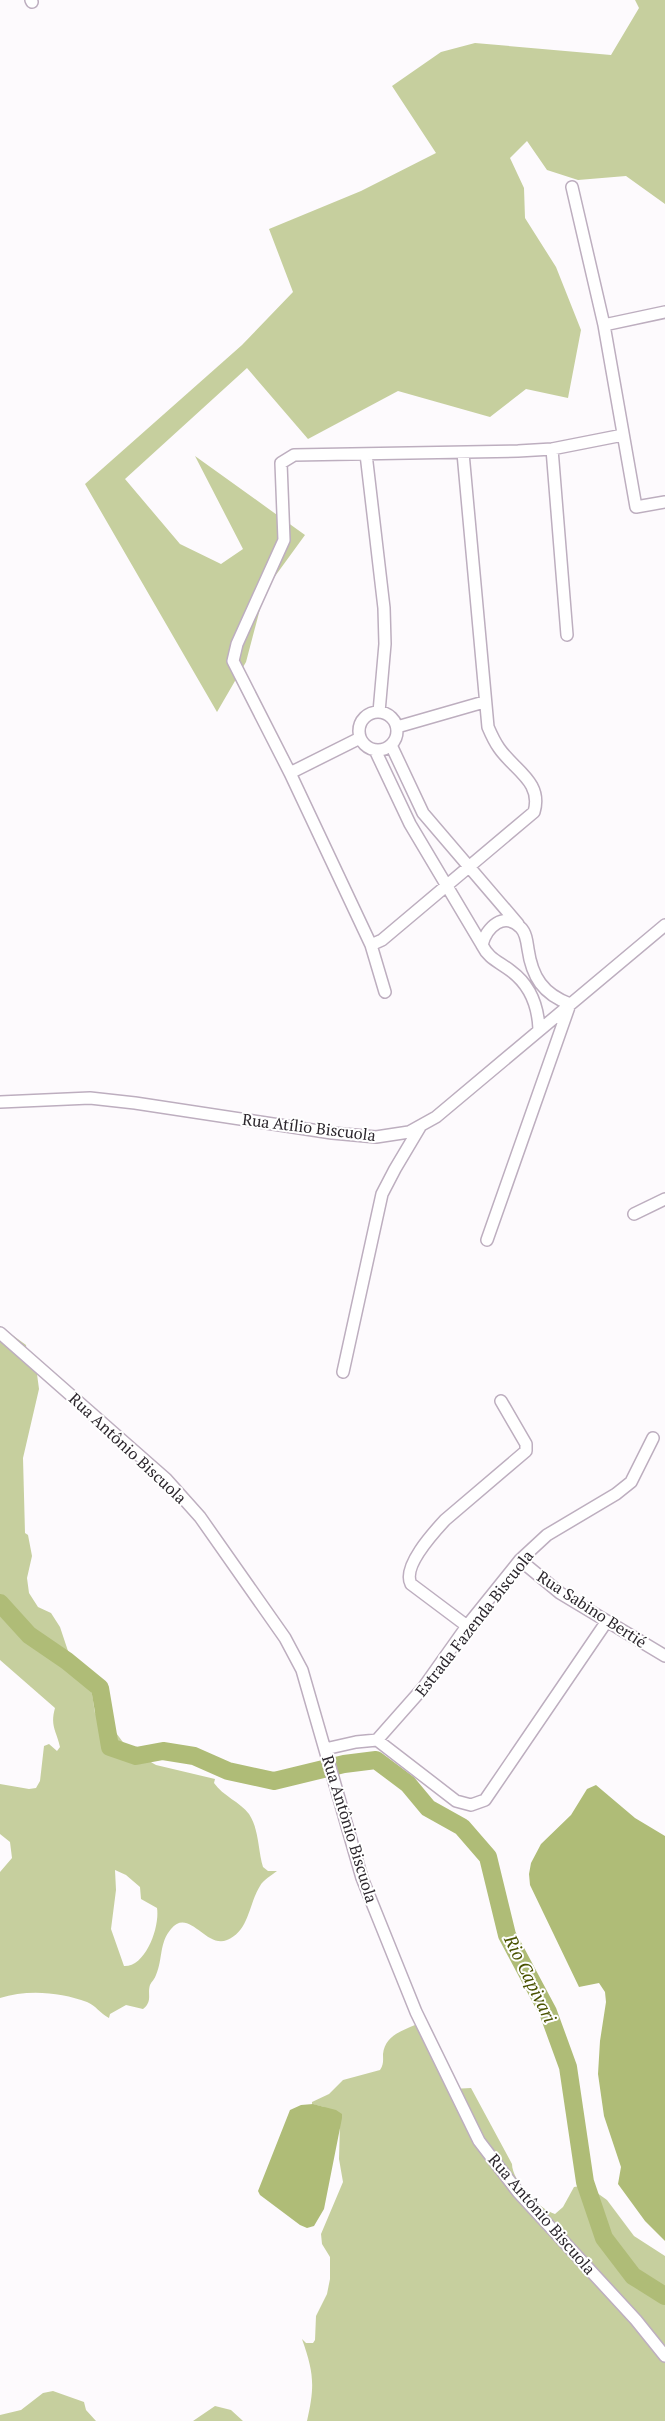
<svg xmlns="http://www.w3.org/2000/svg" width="665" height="2421" viewBox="0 0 665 2421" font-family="'PT Serif',serif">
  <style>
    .green { fill: #c6cf9e; fill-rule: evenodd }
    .water { fill: #afbc77 }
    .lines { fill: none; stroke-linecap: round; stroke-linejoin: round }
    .river { stroke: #afbc77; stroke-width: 18 }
    .minor-casing { stroke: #bdaebf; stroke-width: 14 }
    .minor { stroke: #fff; stroke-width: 11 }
    .labels { text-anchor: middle; stroke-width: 4; stroke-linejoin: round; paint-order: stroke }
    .street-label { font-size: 16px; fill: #2c272d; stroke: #fff }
    .water-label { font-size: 18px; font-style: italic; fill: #495200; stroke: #fff }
  </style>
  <rect width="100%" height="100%" fill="#fdfafd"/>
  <!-- green -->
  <path class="green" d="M635,0H665V204L626,176L578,180L547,170L527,141L510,158L524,188L525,218L556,267L581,330L568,398L526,389L490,417L398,391L308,439L247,368L125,479L180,544L221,564L243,549L195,456L305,535L265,590L246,662L217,712L85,484L242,345L293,292L269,229L361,191L436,153L392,86L441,52L475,43L611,55L639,8Z
    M0,1326L26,1345L28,1361L37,1374L39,1389L23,1458L25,1533L28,1535L32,1556L27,1578L29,1593L38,1607L51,1613L60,1627L73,1666C92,1675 92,1694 95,1713L108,1722L128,1749L156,1765L215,1779L214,1783C223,1796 240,1802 249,1814C259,1829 258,1850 263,1867L268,1871H277C272,1875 263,1880 260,1886C249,1903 249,1932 227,1940C206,1949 189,1907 171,1929C159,1943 163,1959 156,1975C155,1979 151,1982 150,1985C147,1994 153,2001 143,2009L126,2005L110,2014L109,2018C101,2014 95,2005 87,2002C61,1992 27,1989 0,1998V1872L12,1858L10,1842L0,1834V1784L29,1789L36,1788L40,1781L44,1746L49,1744L57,1751L60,1747C56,1730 50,1726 55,1708L0,1660ZM115,1870L126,1875L140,1887L141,1899L157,1908C160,1926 146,1967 124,1966L111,1929L116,1890Z
    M415,2025L421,2027L452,2089L471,2088L512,2164C512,2181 539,2209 555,2214L563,2207L574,2187L586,2185L607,2200L634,2236L665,2256V2421H307C315,2386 314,2373 302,2339L306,2343H313L315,2340L316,2316L327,2294L330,2279V2257L322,2244L321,2234L343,2182L339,2159L340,2123L324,2107L312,2104V2102L329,2094L343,2080L380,2070C384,2064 383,2060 383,2054C385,2036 401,2031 415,2025Z
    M53,2391L84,2402L86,2410L96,2421H0V2415L21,2410L43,2393Z
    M215,2406L231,2410L243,2421H193Z"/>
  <!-- water -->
  <path class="water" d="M596,1785L635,1818L665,1836V2241L645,2221L618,2184L621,2167L604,2116L598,2074L600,2041L606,2002L605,1992L599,1983L579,1987L530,1885L529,1874L531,1863L541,1844L571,1815L587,1789Z
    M313,2104L336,2110L342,2114V2118L324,2209L314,2226L307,2228L300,2225L260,2195L258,2191L290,2110L301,2105Z"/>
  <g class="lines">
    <!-- river -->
    <path class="river" d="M0,1603L29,1635L67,1661L100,1688L110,1747L136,1756L163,1751L194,1756L228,1771L274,1781L344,1764L376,1760L408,1784L428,1808L462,1827L488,1857L507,1935L548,2012L568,2067L585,2182L604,2238L633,2276L665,2296"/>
    <!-- minor casing -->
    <g class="minor-casing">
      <path id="minor" d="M31,0L32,2
        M572,187L604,325L636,507L665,502
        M604,325L665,312
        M552,449L567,635
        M366,454L384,608L385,644L379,712
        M359 731a19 19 0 1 1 38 0a19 19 0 1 1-38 0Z
        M397,727L484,702
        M391,745L423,813L518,924
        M375,750L410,824L482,945
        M290,773L360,738
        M371,945L290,773L233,661L237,644L284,540L281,463L294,455L518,451L552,449L623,435
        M385,992L371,945L382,940L534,812C543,782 514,770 499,748C494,741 491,734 488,727L463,453
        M0,1102L90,1098L135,1103L332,1133L376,1137L409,1132L436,1117L665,925
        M634,1214L665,1199
        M487,1240L570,1004C543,994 532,977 528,949C527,942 526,933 521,928C504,910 486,928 482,945C489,959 498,961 511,971C530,985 538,1006 539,1029
        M0,1333L166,1479L200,1517L285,1638L302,1670L362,1878L416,2012L479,2141L518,2192L636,2320L665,2356
        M343,1372L382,1194L395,1169L420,1127
        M520,1560L560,1593L665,1656
        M467,1626L411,1584C402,1567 433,1533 445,1520L526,1451V1444L501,1401
        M377,1740L456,1801L471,1805L485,1800L607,1621
        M325,1749L356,1742L377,1740L423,1688L467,1626L520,1560L547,1535L616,1494L631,1482L653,1438"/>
    </g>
    <!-- minor -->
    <use href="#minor" class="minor"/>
  </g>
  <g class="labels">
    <!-- street labels -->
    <g class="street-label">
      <text transform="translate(309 1127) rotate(7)" y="6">Rua Atílio Biscuola</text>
      <text transform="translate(128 1448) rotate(43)" y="6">Rua Antônio Biscuola</text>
      <text transform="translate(592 1609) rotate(33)" y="6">Rua Sabino Bertié</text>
      <text transform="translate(474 1623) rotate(-52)" y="6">Estrada Fazenda Biscuola</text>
      <text transform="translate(350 1829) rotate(73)" y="6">Rua Antônio Biscuola</text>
      <text transform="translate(542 2214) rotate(49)" y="6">Rua Antônio Biscuola</text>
    </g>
    <!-- water labels -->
    <g class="water-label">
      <text transform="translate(530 1979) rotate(64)" y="6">Rio Capivari</text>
    </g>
  </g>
</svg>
